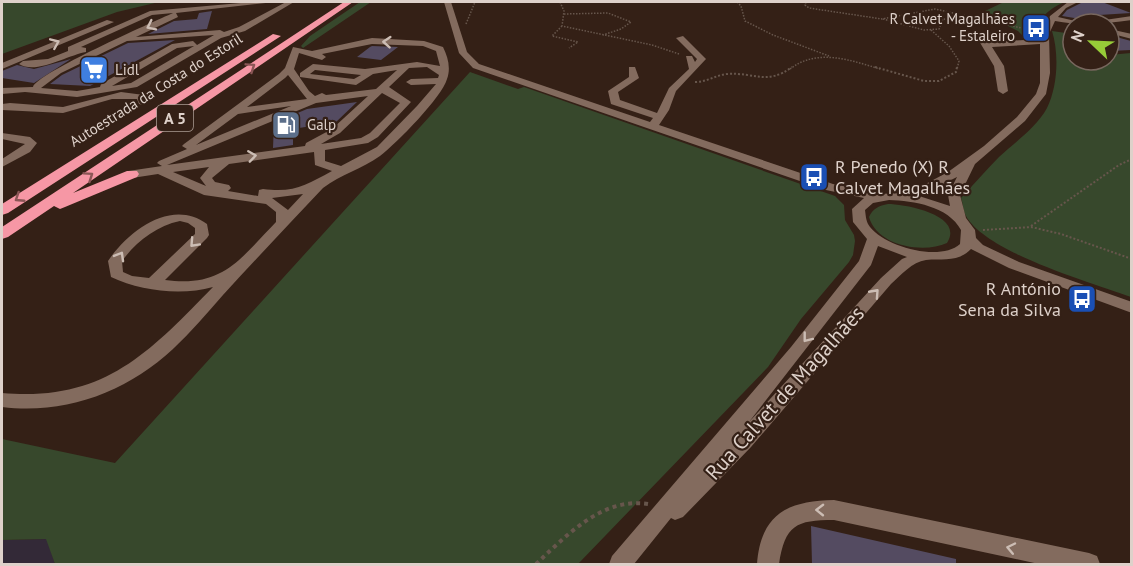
<svg xmlns="http://www.w3.org/2000/svg" width="1133" height="566" viewBox="0 0 1133 566" font-family="'PT Sans',sans-serif">
  <style>
    .industrial { fill: #332937 }
    .green { fill: #37482c }
    .building { fill: #544b61 }
    .lines { fill: none; stroke-linecap: round; stroke-linejoin: round }
    .path-far2 { stroke: #67564c; stroke-width: 1.5; stroke-dasharray: 1.5 1.5; stroke-linecap: butt }
    .path-far1 { stroke: #67564c; stroke-width: 2; stroke-dasharray: 2 2; stroke-linecap: butt }
    .path { stroke: #67564c; stroke-width: 4; stroke-dasharray: 4 4; stroke-linecap: butt }
    .minor { fill: #836b5e; fill-rule: evenodd }
    .highway { fill: #f697a5; fill-rule: evenodd }
    .oneway { stroke: #ccbdb4 }
    .oneway2 { stroke: #8b5656 }
    .labels { text-anchor: middle; stroke-width: 4.5; stroke-linejoin: round; paint-order: stroke }
    .far-poi-label { font-size: 15px; fill: #ded1ca; stroke: #342016; text-anchor: start }
    .far-street-label { font-size: 15px; fill: #ded1ca; stroke: #342016 }
    .shield { fill: #342016; stroke: #ab9c94; stroke-width: 1.5 }
    .shield-label { font-size: 16px; font-weight: bold; fill: #ded1ca }
    .poi-label { font-size: 18px; fill: #ded1ca; stroke: #342016; text-anchor: start }
    .near-street-label { font-size: 21px; fill: #ded1ca; stroke: #342016 }
  </style>
  <rect width="100%" height="100%" fill="#342016"/>
  <!-- industrial -->
  <path class="industrial" d="M47,539L55,564H2V540Z"/>
  <!-- green -->
  <path class="green" d="M2,2H159L117,12L2,54Z
    M360,2H371L303,48L301,46L310,36Z
    M1004,2H1065C1047,9 1038,20 1030,37L1023,36L1018,31L984,14L985,11Z
    M1052,31L1073,34V60H1109V55L1131,53V297C1090,282 987,253 966,216C963,211 963,203 961,198C974,184 986,170 999,157C1015,142 1036,128 1047,108C1058,86 1059,53 1052,31Z
    M470,72L518,89L524,87L835,196L844,205L845,220L854,235L855,241L853,255L849,262L801,319L768,367L578,564H55L46,539L2,540V439L115,463Z
    M888,204C905,204 965,215 947,243C923,254 877,246 869,217C873,208 879,206 888,204Z"/>
  <!-- building -->
  <path class="building" d="M1083,2H1102L1131,13L1099,15L1104,18L1087,20L1062,16L1067,10Z
    M212,11L207,29L148,34L174,21L197,19L199,13Z
    M1109,35L1131,41V50L1109,51Z
    M175,40L90,86L50,84L62,75L128,43Z
    M370,47L372,46L398,47L381,60L357,57Z
    M71,59L34,83L2,78V71L17,65L34,69Z
    M357,102L336,122L293,129V145L273,148L274,123L307,109Z
    M811,526L956,559V564H812Z"/>
  <g class="lines">
    <!-- path-far2 -->
    <path class="path-far2" d="M560,2L564,11L562,26L652,45L679,54
      M737,2L741,6L745,21L773,35L829,56
      M806,2L805,5L809,8L882,19L935,9L1035,31
      M564,14L608,13L631,22L621,29L603,35
      M883,19L924,30L939,29L943,19L994,22
      M466,24L475,2
      M562,26L552,36L578,42L569,48
      M931,30L949,46L959,61L957,69
      M790,69C817,48 850,60 880,69"/>
    <!-- path-far1 -->
    <path class="path-far1" d="M875,67L924,81H939L956,72L957,67
      M695,82C707,82 716,75 727,74C755,72 766,86 792,67
      M1031,226L1119,165L1132,159
      M983,230L1031,227L1061,234L1132,259"/>
    <!-- path -->
    <path class="path" d="M536,564C566,536 602,497 648,504"/>
    <!-- minor -->
    <path class="minor" d="M252,2H275L176,13L178,17L136,37L220,30L224,32L239,27L286,2H294L245,31L221,38L137,87L77,97L25,92L2,94V88L33,87C37,73 153,22 173,13L152,15L81,47L86,48V52C68,55 36,75 19,64L23,61L48,59L68,51V47L150,11ZM214,35L197,45L193,41L172,44L101,84L100,87L77,91L41,88L61,73L127,41ZM194,46L131,83L112,86L177,48Z
      M444,2H451L467,52L479,64L650,122L653,118L611,104L608,91L629,77V67H635L639,78L618,92L620,100L657,113L669,88L689,69L686,56H692L695,62L697,59L676,38L683,36L706,59L676,91L669,110L659,125L833,184L881,194L899,193L920,187L948,172L984,146L1017,117L1036,94L1040,83V44L992,47L1004,66L1008,91L1003,94L998,91L994,66L976,36L977,34L1003,31V35L986,38L989,42L1041,39L1050,16L1068,2H1078L1066,8L1058,17L1084,23L1132,16V20C1105,24 1080,26 1055,21L1049,34L1050,73L1046,94L1025,121L975,164L960,195L966,218L975,230L976,238L983,245L1019,262L1132,302V313L1009,268L971,249C957,263 943,258 926,260C912,262 901,275 891,284L751,447L683,517L675,520L671,518L634,564H609L612,556L791,347L859,261L867,239L853,222L852,209L864,198L826,190L473,68L459,53ZM957,177L948,195L950,206L919,196ZM889,200C914,201 948,206 961,230L960,244C940,262 886,247 870,227C866,222 866,217 865,210L873,203ZM878,246L907,257L902,259L881,278L749,422L871,265Z
      M107,20L114,22L2,69V63Z
      M1109,29L1132,34V39L1109,33Z
      M372,38L424,41L443,47C448,57 451,68 447,79C442,97 397,143 380,156C362,169 341,174 323,188C290,223 256,259 223,295C207,313 191,332 173,349C127,392 65,415 2,407V393C103,402 148,354 213,287C181,296 141,291 111,277L108,261C129,230 172,198 207,224L209,235L207,238L165,280C223,288 240,259 276,222V212L266,204L204,195L158,174L132,178L126,174L128,171L162,166L157,163L159,161L187,149L182,146L184,144L279,74L285,68L293,47L312,51ZM372,44L423,46L436,51L440,66L417,62L365,69L313,64L300,73V77L356,85L373,74L397,70L376,89L326,95L322,93L315,96L309,91L294,69L299,53L322,60L326,57L322,54ZM427,67L439,75L438,78L411,79L406,82L411,85L436,84L417,106L377,147L341,166L325,161V150L368,143L378,137L411,102L389,87L409,68ZM315,70L361,75L354,79L310,74ZM288,75L307,99L247,107L285,78ZM382,93L400,103L370,133L361,138L321,144L340,133ZM368,96L332,129L306,143L305,146L167,165L316,103ZM291,106L196,145L238,114ZM314,152L315,165L332,171C306,185 295,193 263,189L259,190L258,196L228,191L231,188L229,185L215,182L212,178L229,164ZM209,167L200,178L206,186L173,172ZM303,194L288,210L272,198ZM180,221L188,223L195,228V234L149,278L132,276L123,272L122,261C136,242 156,226 180,221Z
      M121,92L144,95L148,102L143,105L139,104L137,99H112L63,113L2,110V104L10,103L63,107Z
      M2,133L30,137L37,143L30,152L2,167V159L25,144L2,139Z
      M834,500L1089,553L1097,556L1100,564H1039L834,520C796,520 785,525 779,564H757C761,514 787,501 834,500Z"/>
    <!-- highway -->
    <path class="highway" d="M344,2H353L73,193L127,171H137L139,174L137,177L65,207L60,209L54,206L8,237L2,239V227Z
      M273,34L281,36L8,213L2,215V204Z"/>
  </g>
  <!-- one-way arrows -->
  <defs><path id="oneway-chevron" d="M-2-3.5L2.5 0L-2 3.5" fill="none" stroke-width="1.6" stroke-linecap="round" stroke-linejoin="round" transform="scale(1.5)"/></defs>
  <g class="oneway">
    <use href="#oneway-chevron" transform="translate(151 26) rotate(154)"/>
    <use href="#oneway-chevron" transform="translate(387 42) rotate(-176)"/>
    <use href="#oneway-chevron" transform="translate(55 43) rotate(-23)"/>
    <use href="#oneway-chevron" transform="translate(252 156) rotate(-8)"/>
    <use href="#oneway-chevron" transform="translate(194 243) rotate(133)"/>
    <use href="#oneway-chevron" transform="translate(120 256) rotate(-60)"/>
    <use href="#oneway-chevron" transform="translate(875 293) rotate(-48)"/>
    <use href="#oneway-chevron" transform="translate(807 338) rotate(128)"/>
    <use href="#oneway-chevron" transform="translate(820 510) rotate(-179)"/>
    <use href="#oneway-chevron" transform="translate(1011 548) rotate(-168)"/>
  </g>
  <g class="oneway2">
    <use href="#oneway-chevron" transform="translate(251 67) rotate(-34)"/>
    <use href="#oneway-chevron" transform="translate(89 176) rotate(-34)"/>
    <use href="#oneway-chevron" transform="translate(19 198) rotate(147)"/>
  </g>
  <!-- icons -->
  <defs>
    <g id="bus-square" transform="scale(1.5)"><rect x="-9" y="-9" width="18" height="18" rx="4" fill="#1a4fb4" stroke="#342016"/><path d="M-5-6H5V4H4V6H2V4H-2V6H-4V4H-5ZM-3.5-4V0h7V-4ZM-3.5 1.2v1.5H-2V1.2ZM2 1.2v1.5H3.5V1.2Z" fill="#fff"/></g>
    <g id="supermarket-square" transform="scale(1.5)"><rect x="-9" y="-9" width="18" height="18" rx="4" fill="#3f7fe0" stroke="#342016"/><path d="M-6-5.5h2.5l.6 2H6L4.5 2H-2.5L-4.4-4H-6ZM-1.5 3.2a1.3 1.3 0 1 0 .1 0ZM3 3.2a1.3 1.3 0 1 0 .1 0Z" fill="#fff"/></g>
    <g id="fuel-square" transform="scale(1.5)"><rect x="-9" y="-9" width="18" height="18" rx="4" fill="#5c6f8a" stroke="#342016"/><path d="M-5.5-6h7V0h2V4h1.3V-2.5L3-4.5l.8-.8L6-3V5H2.5V1h-1V6h-7ZM-4.2-4.7v3.2H.2V-4.7Z" fill="#fff"/></g>
  </defs>
  <g fill-rule="evenodd">
    <use href="#bus-square" x="1036" y="28"/>
    <use href="#supermarket-square" x="94" y="70"/>
    <use href="#fuel-square" x="286" y="125"/>
    <use href="#bus-square" x="814" y="177"/>
    <use href="#bus-square" x="1082" y="299"/>
  </g>
  <g class="labels">
    <!-- far-poi labels -->
    <g class="far-poi-label">
      <text x="1015" y="24" text-anchor="end">R Calvet Magalhães<tspan x="1015" dy="17">- Estaleiro</tspan></text>
      <text x="115" y="75">Lidl</text>
      <text x="307" y="130">Galp</text>
    </g>
    <!-- far-street labels -->
    <g class="far-street-label">
      <text transform="translate(156 90) rotate(-32)" y="5">Autoestrada da Costa do Estoril</text>
    </g>
    <!-- shield labels -->
    <rect class="shield" x="157" y="105" width="36" height="26" rx="4.5"/>
    <g class="shield-label">
      <text x="175" y="124">A 5</text>
    </g>
    <!-- poi labels -->
    <g class="poi-label">
      <text x="835" y="173">R Penedo (X) R<tspan x="835" dy="21">Calvet Magalhães</tspan></text>
      <text x="1061" y="295" text-anchor="end">R António<tspan x="1061" dy="21">Sena da Silva</tspan></text>
    </g>
    <!-- near-street labels -->
    <g class="near-street-label">
      <text transform="translate(785 393) rotate(-48)" y="7">Rua Calvet de Magalhães</text>
    </g>
  </g>
  <!-- border -->
  <rect width="1133" height="566" fill="none" stroke="#ded1ca" stroke-width="6"/>
  <!-- north arrow -->
  <g transform="translate(1091 42) rotate(293)"><circle r="28" fill="#342016" stroke="#78675e" stroke-width="1.5"/>
  <path d="M0-4.5L10 22L0 15L-10 22Z" fill="#97cc38"/>
  <text y="-9" font-size="16" font-weight="bold" text-anchor="middle" fill="#ded1ca">N</text>
  </g>
</svg>
